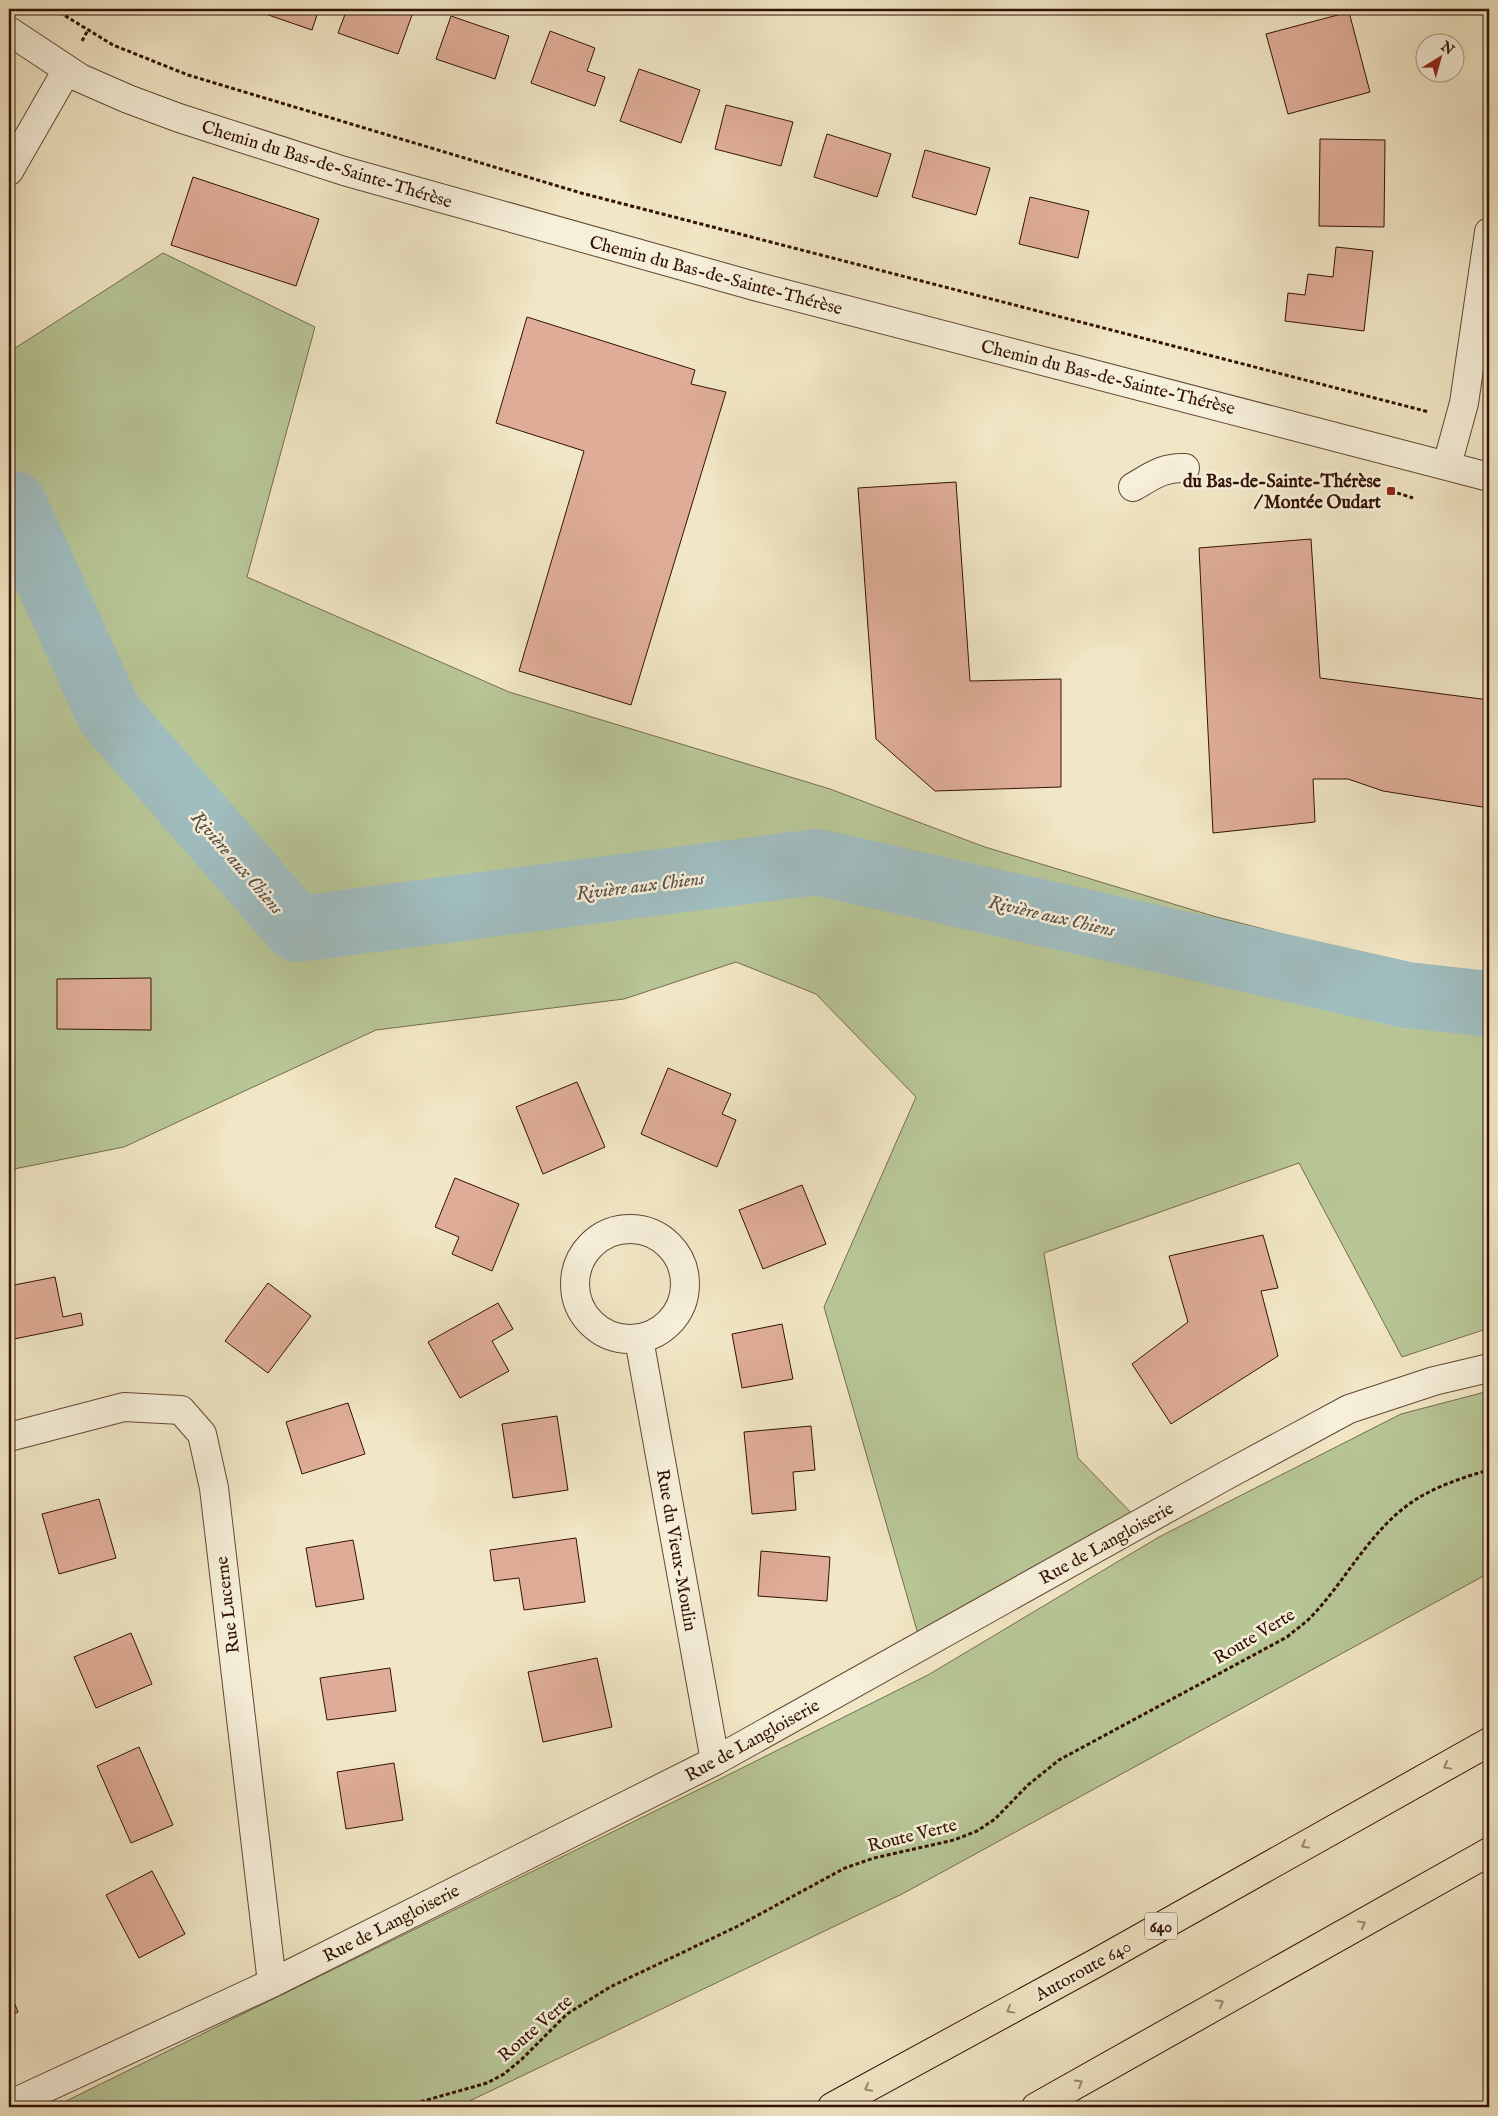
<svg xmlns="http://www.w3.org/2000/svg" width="1498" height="2116" viewBox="0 0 1498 2116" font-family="'IM FELL English',serif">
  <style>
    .green { fill: #b8c696; stroke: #766c4d }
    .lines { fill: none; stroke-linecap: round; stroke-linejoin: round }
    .river { stroke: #a0bdc0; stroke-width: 66 }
    .building { fill: #dfad97; stroke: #331204 }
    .minor-casing { stroke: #624734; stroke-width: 30 }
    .highway-casing { stroke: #331204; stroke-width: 30 }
    .path { stroke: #331204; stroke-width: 3; stroke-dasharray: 4 2.5; stroke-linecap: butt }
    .minor { stroke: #f6efd9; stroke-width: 28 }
    .highway { stroke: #f1e6c5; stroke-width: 28 }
    .oneway { stroke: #9c876e }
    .poi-dot { fill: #8f2418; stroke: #f6efd9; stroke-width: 2 }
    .labels { text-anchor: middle; stroke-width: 5; stroke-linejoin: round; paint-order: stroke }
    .shield { fill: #f6efd9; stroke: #6e5444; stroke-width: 1 }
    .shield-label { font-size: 16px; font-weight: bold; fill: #331204 }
    .street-label { font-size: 18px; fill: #331204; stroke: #f6efd9 }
    .poi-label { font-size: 18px; font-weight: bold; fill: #331204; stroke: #f6efd9; text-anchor: end }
    .water-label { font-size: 19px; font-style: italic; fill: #594e46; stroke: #f6efd9 }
  </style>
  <rect width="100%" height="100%" fill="#f1e6c5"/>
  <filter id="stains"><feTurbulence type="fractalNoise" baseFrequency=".004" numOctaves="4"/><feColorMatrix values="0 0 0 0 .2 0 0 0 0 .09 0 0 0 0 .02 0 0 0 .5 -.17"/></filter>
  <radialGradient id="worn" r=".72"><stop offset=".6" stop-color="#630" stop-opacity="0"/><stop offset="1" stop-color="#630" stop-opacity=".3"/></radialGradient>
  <!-- green -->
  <path class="green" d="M163,253L315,327L247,577L509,692L830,789L985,847L1213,916L1489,987V1328L1402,1357L1299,1163L1044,1253L1078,1458L1144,1526L922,1648L824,1307L916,1097L816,994L736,962L624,999L376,1030L124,1147L9,1170V352Z
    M1489,1391V1573L904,1893L457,2107H54L720,1779L928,1675L1159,1537L1401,1414Z"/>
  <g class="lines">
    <!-- river -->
    <path class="river" d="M9,505L14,504L109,714L297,929L817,862L1407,995L1489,1004"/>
  </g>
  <!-- building -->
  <path class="building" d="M251,9H319L312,30Z
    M347,9H392L412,15L398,54L338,33Z
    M1349,12L1370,92L1288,114L1266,34Z
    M451,16L509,36L495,79L436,59Z
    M550,31L595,48L587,71L605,77L595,106L531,83Z
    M639,69L700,90L681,143L620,121Z
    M726,105L793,122L781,166L715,149Z
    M827,134L891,154L877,197L814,177Z
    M1320,139L1385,140L1384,227L1319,226Z
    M925,150L990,168L976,215L912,197Z
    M193,177L319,219L296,286L171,245Z
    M1030,197L1089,211L1078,258L1019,244Z
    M1336,247L1373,251L1364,331L1285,321L1288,293L1305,295L1308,274L1333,277Z
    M527,317L695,370L691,384L726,392L631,705L519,671L584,451L496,423Z
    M956,482L970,681L1061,679V787L935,791L876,739L858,488Z
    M1311,539L1320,678L1489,700V808L1383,791L1348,779H1313L1315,822L1213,833L1199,548Z
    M151,978V1030L57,1029V979Z
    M668,1068L731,1094L722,1114L736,1120L717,1167L641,1134Z
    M577,1082L605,1147L543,1174L516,1107Z
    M455,1178L519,1204L492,1271L452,1254L459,1237L435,1227Z
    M802,1185L826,1244L763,1269L739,1210Z
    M1263,1235L1278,1288L1261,1291L1278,1356L1171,1424L1132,1364L1188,1322L1169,1256Z
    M55,1277L63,1317L81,1313L83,1325L9,1340V1286Z
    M268,1283L311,1316L268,1373L225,1341Z
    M498,1303L513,1329L492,1341L509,1371L460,1398L428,1342Z
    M782,1324L793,1379L742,1388L732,1334Z
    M348,1403L365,1454L302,1474L286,1422Z
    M557,1416L568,1490L513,1498L502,1424Z
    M811,1426L815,1470L793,1472L796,1510L752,1514L744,1432Z
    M99,1499L116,1558L59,1574L42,1514Z
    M576,1538L585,1602L524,1610L519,1578L494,1581L490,1550Z
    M353,1540L364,1599L316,1607L306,1548Z
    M761,1551L830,1557L827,1601L758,1596Z
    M131,1633L152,1684L96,1708L74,1657Z
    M597,1658L612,1727L543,1742L528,1672Z
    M390,1668L396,1711L327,1720L320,1678Z
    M139,1747L173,1825L131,1843L97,1766Z
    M394,1763L403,1820L346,1829L337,1772Z
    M152,1871L185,1934L139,1958L106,1895Z
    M9,1989L18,2012L9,2016Z"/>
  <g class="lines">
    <!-- minor casing -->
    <g class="minor-casing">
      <path id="minor" d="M9,31L80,78L128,99L179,118L344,171L758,287L1489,477
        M9,171L67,70
        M1447,465L1464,403L1489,232
        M1133,487C1152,476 1163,467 1185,468
        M575 1284a55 55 0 1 1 110 0a55 55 0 1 1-110 0Z
        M639,1339L715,1761
        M9,1437L124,1407L181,1410L202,1434L214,1488L272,1983
        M9,2105L272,1983L715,1761L1225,1476L1349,1409L1434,1381L1489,1368"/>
    </g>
    <!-- highway casing -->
    <g class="highway-casing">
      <path id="highway" d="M832,2107L1096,1963L1489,1742
        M1036,2107L1489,1852"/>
    </g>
    <!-- path -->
    <path class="path" d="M54,9L113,45L188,75L581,193L1429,412
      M82,41L88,30
      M1391,491L1413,498
      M402,2107L487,2083L504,2074L522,2059L567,2014L610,1987L736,1927L845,1868L874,1858L954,1840L977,1831L995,1819L1028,1785L1059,1760L1287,1637C1294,1631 1301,1626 1308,1620C1346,1582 1369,1530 1415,1500C1437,1486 1464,1477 1489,1470"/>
    <!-- minor -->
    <use href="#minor" class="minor"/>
    <!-- highway -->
    <use href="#highway" class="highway"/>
  </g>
  <!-- one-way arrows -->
  <defs><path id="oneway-chevron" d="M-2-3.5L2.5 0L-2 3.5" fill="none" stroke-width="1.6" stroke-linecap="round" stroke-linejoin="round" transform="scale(1.25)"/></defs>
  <g class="oneway">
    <use href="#oneway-chevron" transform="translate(1447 1766) rotate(151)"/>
    <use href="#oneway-chevron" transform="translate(1305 1845) rotate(151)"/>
    <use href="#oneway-chevron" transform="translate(1362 1924) rotate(-29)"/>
    <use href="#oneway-chevron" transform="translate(1220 2003) rotate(-29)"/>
    <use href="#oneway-chevron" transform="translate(1010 2010) rotate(151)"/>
    <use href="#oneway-chevron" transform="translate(1079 2083) rotate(-30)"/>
    <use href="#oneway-chevron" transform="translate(868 2088) rotate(152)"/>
  </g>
  <!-- markers -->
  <rect class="poi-dot" x="1386" y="486" width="10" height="10" rx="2.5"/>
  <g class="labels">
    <!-- shield labels -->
    <rect class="shield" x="1145" y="1912.5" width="32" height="27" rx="4"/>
    <g class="shield-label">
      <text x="1161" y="1932">640</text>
    </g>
    <!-- street labels -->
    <g class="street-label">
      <text transform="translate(327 164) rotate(17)" y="6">Chemin du Bas-de-Sainte-Thérèse</text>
      <text transform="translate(716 275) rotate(15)" y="6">Chemin du Bas-de-Sainte-Thérèse</text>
      <text transform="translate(1108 377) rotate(14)" y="6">Chemin du Bas-de-Sainte-Thérèse</text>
      <text transform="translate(1106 1543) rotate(-29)" y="6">Rue de Langloiserie</text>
      <text transform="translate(677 1550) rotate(80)" y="6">Rue du Vieux-Moulin</text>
      <text transform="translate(227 1605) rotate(-97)" y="6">Rue Lucerne</text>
      <text transform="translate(1254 1636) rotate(-31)" y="6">Route Verte</text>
      <text transform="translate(752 1740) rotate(-29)" y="6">Rue de Langloiserie</text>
      <text transform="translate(912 1835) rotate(-14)" y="6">Route Verte</text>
      <text transform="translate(391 1923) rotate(-27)" y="6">Rue de Langloiserie</text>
      <text transform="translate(1083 1970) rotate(-29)" y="6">Autoroute 640</text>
      <text transform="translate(535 2028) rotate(-41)" y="6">Route Verte</text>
    </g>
    <!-- poi labels -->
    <g class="poi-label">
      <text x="1381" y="487">du Bas-de-Sainte-Thérèse<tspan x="1381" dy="21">/ Montée Oudart</tspan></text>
    </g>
    <!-- water labels -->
    <g class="water-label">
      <text transform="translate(238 862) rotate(49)" y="7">Rivière aux Chiens</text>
      <text transform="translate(640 885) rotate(-7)" y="7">Rivière aux Chiens</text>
      <text transform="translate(1052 915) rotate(13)" y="7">Rivière aux Chiens</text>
    </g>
  </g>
  <!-- margin -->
  <rect width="1498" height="2116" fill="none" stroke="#f1e6c5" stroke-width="30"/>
  <rect x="10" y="10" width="1478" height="2096" fill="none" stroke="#331204" stroke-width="2.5"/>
  <rect x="15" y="15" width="1468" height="2086" fill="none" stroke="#331204"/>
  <!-- north arrow -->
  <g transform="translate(1440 58) rotate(37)"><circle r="24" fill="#f6efd9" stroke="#a89784"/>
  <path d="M0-4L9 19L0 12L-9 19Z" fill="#8f2418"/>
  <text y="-8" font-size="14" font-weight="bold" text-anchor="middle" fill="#331204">N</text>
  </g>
  <rect width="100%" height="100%" filter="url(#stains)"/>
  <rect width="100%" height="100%" fill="url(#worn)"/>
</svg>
